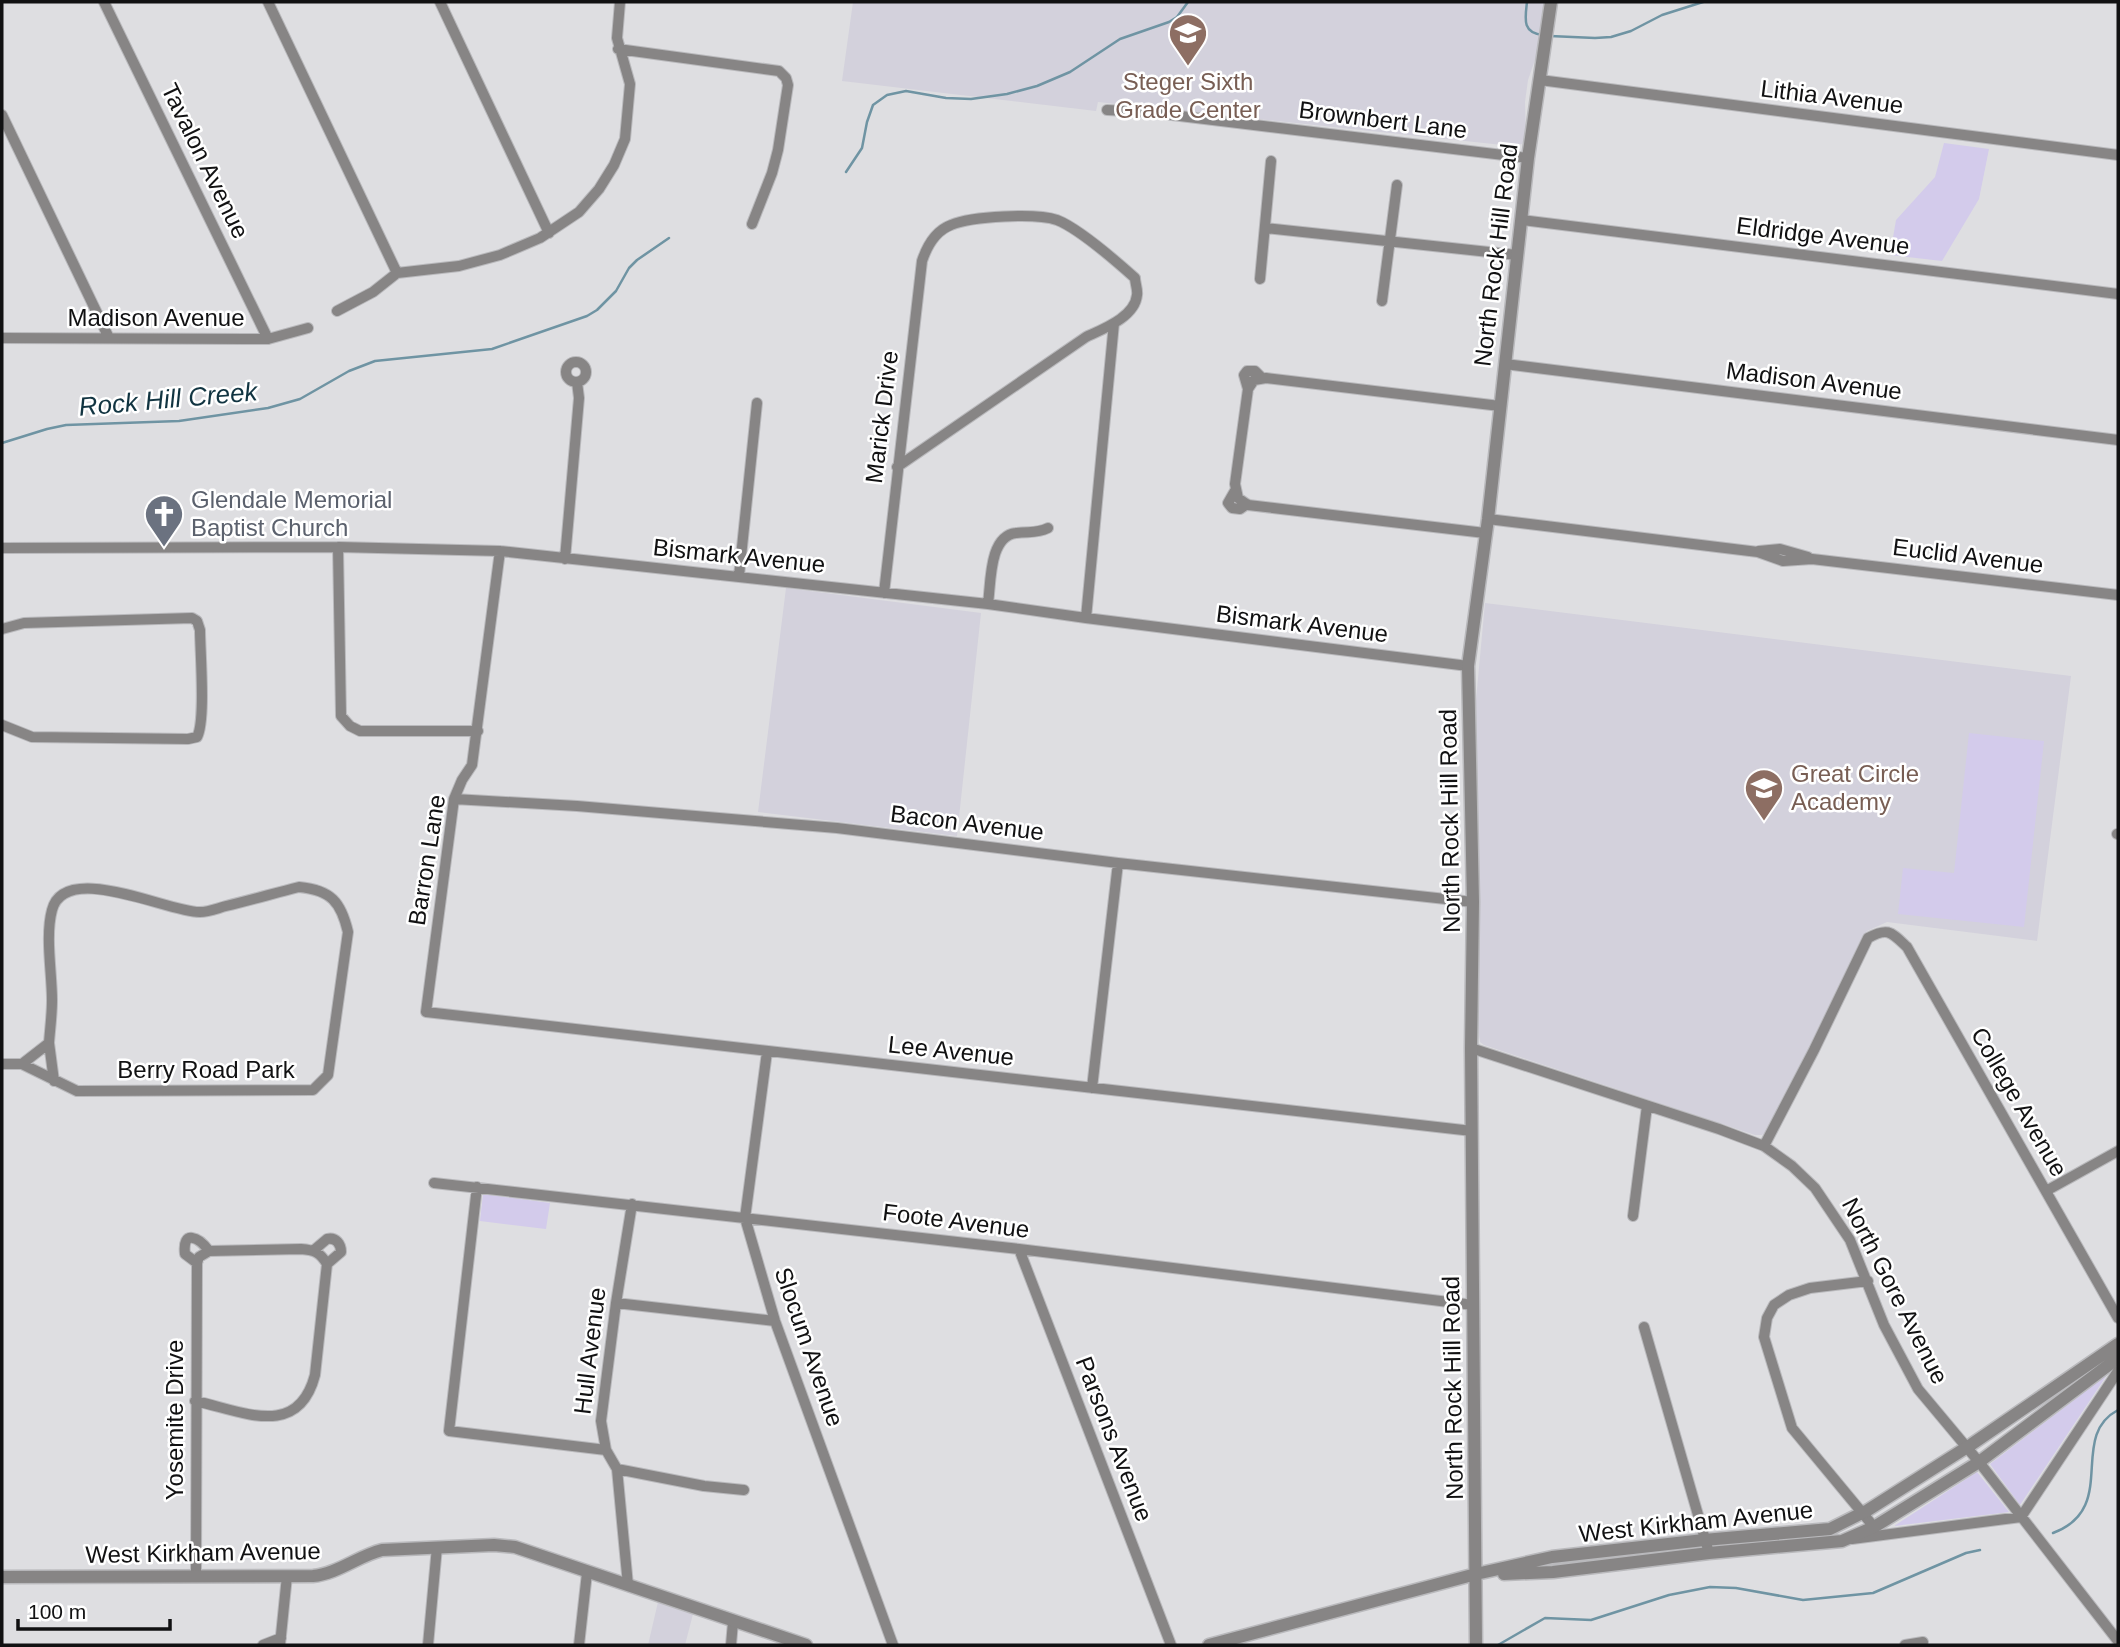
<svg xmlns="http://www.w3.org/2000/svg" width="2120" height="1647" viewBox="0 0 2120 1647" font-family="Arial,sans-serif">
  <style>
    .built { fill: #d3d1dc }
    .green { fill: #d3cbeb }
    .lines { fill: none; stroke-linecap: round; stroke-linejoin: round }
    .stream { stroke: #6f94a3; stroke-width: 2.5 }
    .minor-casing { stroke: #b9b9bc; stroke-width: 12 }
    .tertiary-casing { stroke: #b9b9bc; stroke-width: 15 }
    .minor { stroke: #878585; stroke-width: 10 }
    .tertiary { stroke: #878585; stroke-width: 12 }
    .labels { text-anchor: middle; stroke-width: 5; stroke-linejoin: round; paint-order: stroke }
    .education-label { font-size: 24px; fill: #785e54; stroke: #fff }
    .street-label { font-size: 24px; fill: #111112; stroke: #fff }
    .worship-label { font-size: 24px; fill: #5b616d; stroke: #fff; text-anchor: start }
    .water-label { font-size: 26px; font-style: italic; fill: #113441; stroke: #fff }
  </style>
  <rect width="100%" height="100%" fill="#dedee1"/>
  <!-- built -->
  <path class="built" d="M853,2H1544L1537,54L1528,80L1525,102L1526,136L1522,144L1512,146L1098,102L1096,111L842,81Z
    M786,588L981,613L957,836L758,812Z
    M1485,603L2071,676L2037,941L1887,922L1867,931L1817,1038L1767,1131L1762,1135H1755L1484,1045L1480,1042L1479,1035L1476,700Z
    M658,1602L693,1614L685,1645H648Z"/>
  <!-- green -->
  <path class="green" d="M1944,143L1989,149L1979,199L1942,261L1890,255L1896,220L1935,177Z
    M1969,733L2044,741L2024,927L1898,914L1903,868L1954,873Z
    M483,1194L550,1203L546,1229L480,1221Z
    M2107,1375L2020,1505L1990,1464Z
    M1977,1472L2009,1512L1894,1526Z"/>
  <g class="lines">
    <!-- stream -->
    <path class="stream" d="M1527,2C1525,19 1522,33 1543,35
      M1550,36L1595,38L1611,37L1631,31L1662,15L1703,2
      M846,172L862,148L867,122L873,105L887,95L906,91L946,98L971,99L1007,94L1037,86L1070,72L1120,39L1169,22L1177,17L1188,2
      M2,443L47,429L66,425L179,421L268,408L300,399L349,371L375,361L492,349L587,316L597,310L616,291L629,268L637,260L669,238
      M2053,1533C2120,1508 2067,1437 2118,1410
      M1498,1645L1545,1618L1591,1620L1669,1595L1710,1587L1736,1588L1803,1600L1873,1593L1966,1553L1980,1550"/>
    <!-- minor casing -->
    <g class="minor-casing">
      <path id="minor" d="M104,2L268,339
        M268,2L397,273
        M440,2L549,233
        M618,49L779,71L786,78L788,85L778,150L772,173L752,224
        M1540,80L2118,155
        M1107,110L1147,112L1528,158
        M2,115L109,338
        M1522,220L2118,294
        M1265,228L1517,255
        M1260,279L1271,161
        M1382,301L1397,185
        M337,311L373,292L397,273L459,266L500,255L540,238L579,212L599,189L614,165L625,139L630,84L617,38L620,2
        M2,338L245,339H268L308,328
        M566 372a10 10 0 1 1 20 0a10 10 0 1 1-20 0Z
        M1505,364L2118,440
        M1248,389L1244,375L1247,371H1255L1262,378
        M1236,489L1228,503L1232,508L1240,509L1247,504
        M1488,519L1758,552L1783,561L1812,559L2118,595
        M1485,533L1248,505L1238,498L1235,484L1248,389L1254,380L1266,378L1500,406
        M338,547L341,716L350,726L360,731H478
        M2,548L338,547L500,551L988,604L1086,618L1468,666
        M500,551L472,765L462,780L454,799L426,1012L1472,1131
        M1759,551L1780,549L1808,557
        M565,559L579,398L577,382
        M739,576L757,403
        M884,593L922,261C927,246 935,231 951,225C972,216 1036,213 1057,220C1080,229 1116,261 1135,278C1135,283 1138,290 1137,295C1135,317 1103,329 1086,337L897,467
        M988,604C991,582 989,536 1016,533C1029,531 1036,534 1048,528
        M1086,618L1114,323
        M2,629L24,623L192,618L197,621L200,630C200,651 206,721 197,737L188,739L32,737L2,725
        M454,799L577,806L837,828L1118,863L1473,902
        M2117,834H2118
        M299,887C331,890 341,902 348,932L328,1075L313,1090L77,1091L22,1064L49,1043C50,1029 52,1015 52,1000C52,973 45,936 52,910C65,860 170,913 200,912C209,912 218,908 226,906C251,900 275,893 299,887Z
        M49,1043L54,1081
        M1471,1048L1719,1129L1764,1146L1792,1166L1815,1188L1850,1240L1884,1325L1918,1389L1979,1462L2118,1641
        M767,1052L745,1218L775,1321L893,1645
        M2,1064H22
        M1092,1088L1118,863
        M1764,1146L1814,1050L1868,938C1888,927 1891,932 1907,947L2118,1318
        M434,1183L1019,1249L1473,1305
        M477,1187L449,1431L606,1450
        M2046,1191L2118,1151
        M1633,1216L1647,1106
        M1019,1249L1171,1645
        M314,1250L327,1239C336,1237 341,1244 341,1252L327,1264
        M197,1263L185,1254C182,1229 199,1237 209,1251
        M1868,1281L1810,1288L1789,1295L1774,1305L1767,1318L1764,1337L1792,1428L1874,1527
        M616,1303L775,1321
        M1644,1327L1709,1553
        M195,1401C242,1411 298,1440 315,1375L327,1264C320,1252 314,1250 301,1249L209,1251L199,1257L197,1263L196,1576
        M617,1469L704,1486L744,1490
        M1852,1539L2021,1517L2118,1371
        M628,1585L617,1469L606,1450L601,1421L616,1303L632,1204
        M263,1645L281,1638
        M280,1645L287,1576
        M428,1645L437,1547
        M579,1645L587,1573
        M731,1645L733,1622
        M1905,1645L1923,1642"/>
    </g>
    <!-- tertiary casing -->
    <g class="tertiary-casing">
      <path id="tertiary" d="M1504,1574L1553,1572L1709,1553L1842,1541L1874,1527L1979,1462L2118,1358
        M2,1577L313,1576C337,1574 358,1556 382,1550L494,1545L515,1547L806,1645
        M1209,1645L1476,1574L1552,1557L1704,1540L1830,1529L1868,1510L1972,1444L2118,1344
        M1476,1645L1471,1048L1473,902L1468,666L1488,519L1528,158L1551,2"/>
    </g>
    <!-- minor -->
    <use href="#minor" class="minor"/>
    <!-- tertiary -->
    <use href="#tertiary" class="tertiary"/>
  </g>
  <!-- icons -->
  <defs>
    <g id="school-pin" transform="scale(2.0125)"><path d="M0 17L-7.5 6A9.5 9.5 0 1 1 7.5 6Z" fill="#8d6e63" stroke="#fff"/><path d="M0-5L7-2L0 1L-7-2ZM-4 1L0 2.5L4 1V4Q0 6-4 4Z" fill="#fff"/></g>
    <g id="church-pin" transform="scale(2.0125)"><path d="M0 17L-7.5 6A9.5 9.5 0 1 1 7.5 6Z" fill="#6b7280" stroke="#fff"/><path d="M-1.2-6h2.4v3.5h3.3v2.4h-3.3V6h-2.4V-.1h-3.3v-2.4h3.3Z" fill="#fff"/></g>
  </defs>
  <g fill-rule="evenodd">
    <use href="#school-pin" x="1188" y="33"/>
    <use href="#church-pin" x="164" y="514"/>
    <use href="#school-pin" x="1764" y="788"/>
  </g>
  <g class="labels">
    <!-- education labels -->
    <g class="education-label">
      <text x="1188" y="90">Steger Sixth<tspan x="1188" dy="28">Grade Center</tspan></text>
      <text x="1791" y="782" text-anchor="start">Great Circle<tspan x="1791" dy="28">Academy</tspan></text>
    </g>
    <!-- street labels -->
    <g class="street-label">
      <text transform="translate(1832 97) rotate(7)" y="8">Lithia Avenue</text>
      <text transform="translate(1383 120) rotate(7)" y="8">Brownbert Lane</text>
      <text transform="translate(205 161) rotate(64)" y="8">Tavalon Avenue</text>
      <text transform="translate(1823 236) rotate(7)" y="8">Eldridge Avenue</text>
      <text transform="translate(1496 255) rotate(-83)" y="8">North Rock Hill Road</text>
      <text x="156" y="326">Madison Avenue</text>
      <text transform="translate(1814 381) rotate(7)" y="8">Madison Avenue</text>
      <text transform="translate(882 417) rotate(-83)" y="8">Marick Drive</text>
      <text transform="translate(739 556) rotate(6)" y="8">Bismark Avenue</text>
      <text transform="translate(1968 556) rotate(7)" y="8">Euclid Avenue</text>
      <text transform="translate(1302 624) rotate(7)" y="8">Bismark Avenue</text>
      <text transform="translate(1450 821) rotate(-91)" y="8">North Rock Hill Road</text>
      <text transform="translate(967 823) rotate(7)" y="8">Bacon Avenue</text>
      <text transform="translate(427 860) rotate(-81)" y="8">Barron Lane</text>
      <text transform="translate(951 1051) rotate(6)" y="8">Lee Avenue</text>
      <text x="206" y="1078">Berry Road Park</text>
      <text transform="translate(2019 1102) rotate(60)" y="8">College Avenue</text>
      <text transform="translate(956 1221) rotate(7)" y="8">Foote Avenue</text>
      <text transform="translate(1895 1291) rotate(63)" y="8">North Gore Avenue</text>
      <text transform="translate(809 1347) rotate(71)" y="8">Slocum Avenue</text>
      <text transform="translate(590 1351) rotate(-83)" y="8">Hull Avenue</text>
      <text transform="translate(1453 1388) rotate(-91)" y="8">North Rock Hill Road</text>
      <text transform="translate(175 1420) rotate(-90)" y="8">Yosemite Drive</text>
      <text transform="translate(1114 1439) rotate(69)" y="8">Parsons Avenue</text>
      <text transform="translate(1696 1522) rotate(-6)" y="8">West Kirkham Avenue</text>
      <text transform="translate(203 1553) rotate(-1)" y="8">West Kirkham Avenue</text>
    </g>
    <!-- worship labels -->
    <g class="worship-label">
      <text x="191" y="508">Glendale Memorial<tspan x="191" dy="28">Baptist Church</tspan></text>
    </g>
    <!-- water labels -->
    <g class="water-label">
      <text transform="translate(168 399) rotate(-5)" y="9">Rock Hill Creek</text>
    </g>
  </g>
  <!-- border -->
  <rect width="2120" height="1647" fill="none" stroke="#111112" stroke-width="7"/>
  <!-- scale -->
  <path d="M18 1619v10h152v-10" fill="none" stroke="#111112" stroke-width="3.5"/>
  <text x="28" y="1619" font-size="21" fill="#111112" stroke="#ffffff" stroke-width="5" paint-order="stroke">100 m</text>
</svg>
